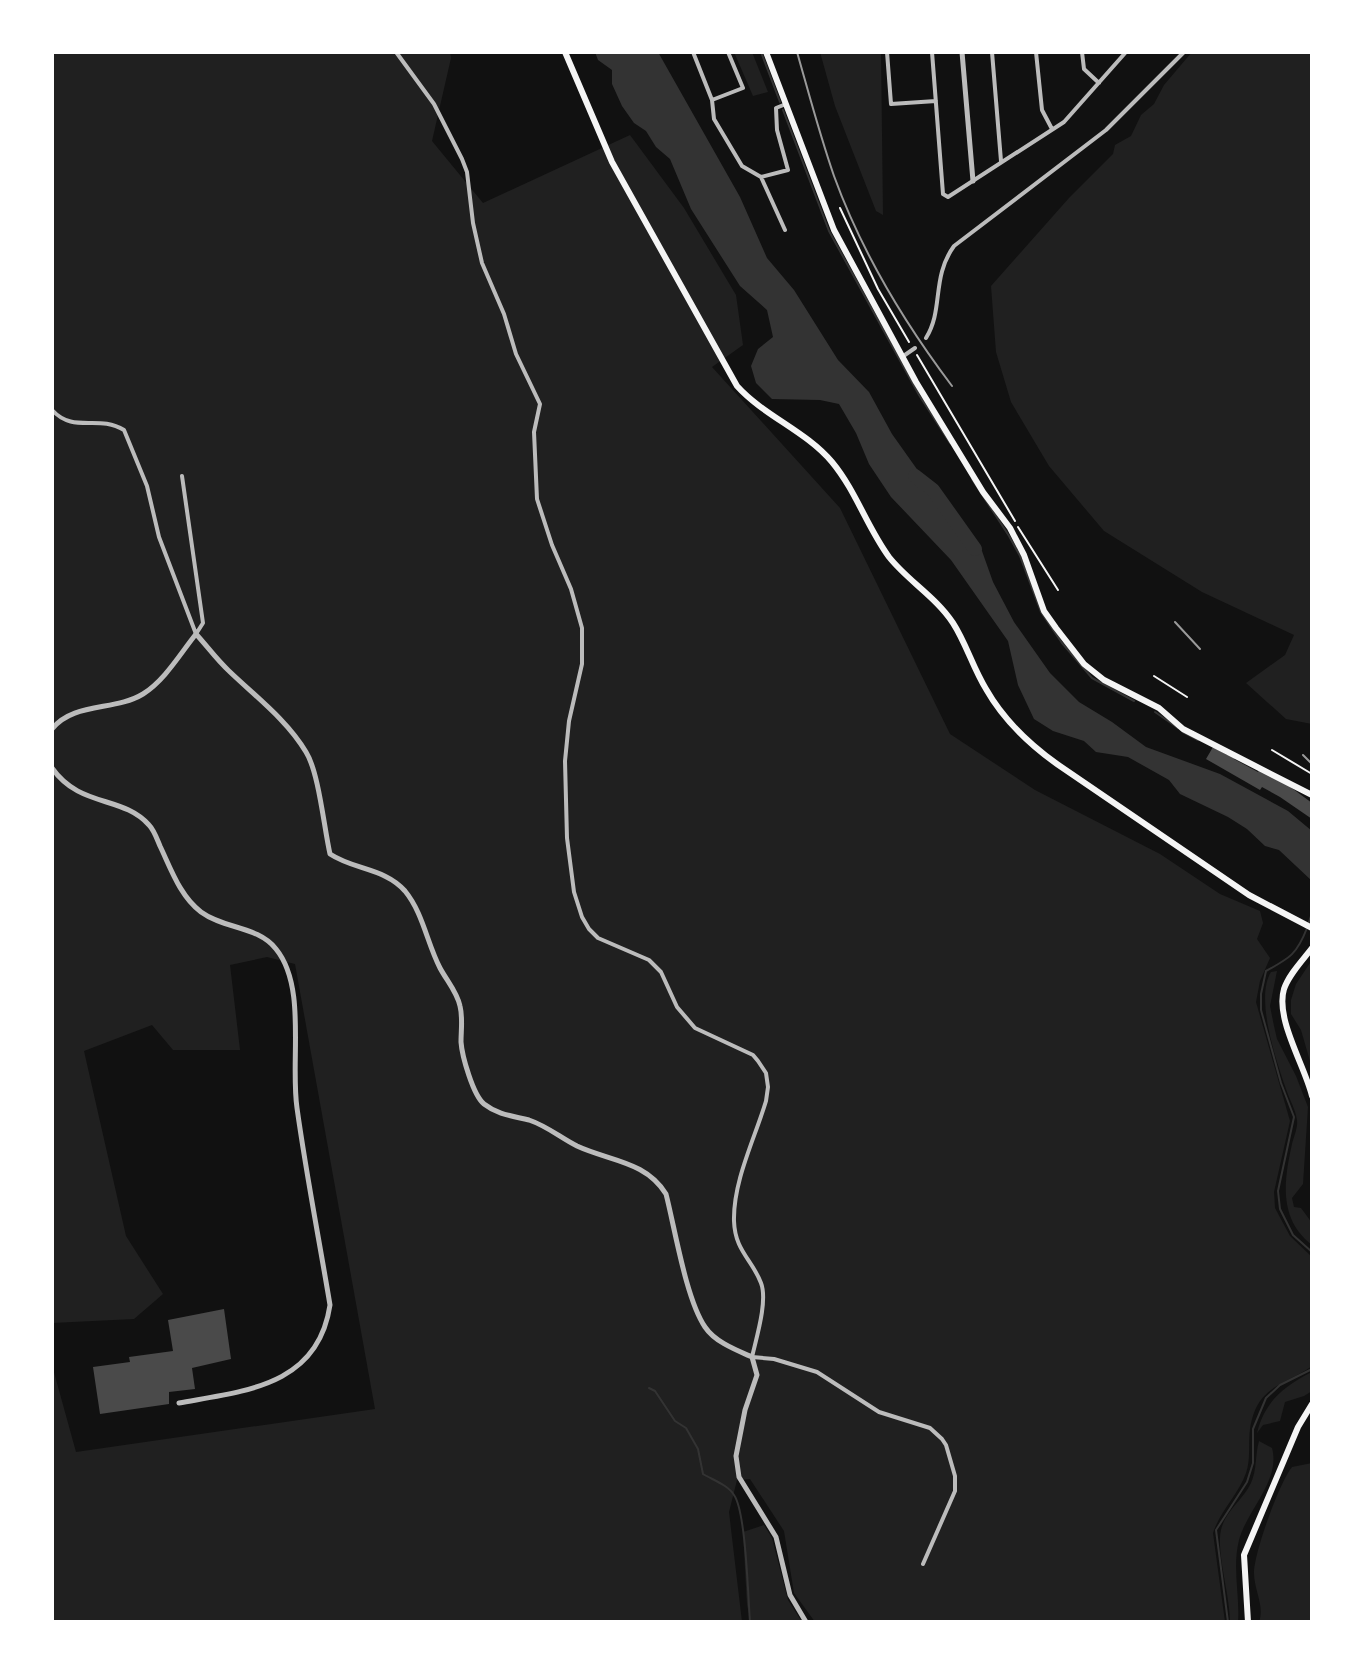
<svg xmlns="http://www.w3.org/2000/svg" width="1364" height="1674" viewBox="0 0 1364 1674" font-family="'Titillium Web',sans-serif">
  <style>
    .green { fill: #202020 }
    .water { fill: #333 }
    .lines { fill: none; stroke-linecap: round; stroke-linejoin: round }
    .stream { stroke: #333; stroke-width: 2 }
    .river { stroke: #333; stroke-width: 14 }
    .building { fill: #4a4a4a }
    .path { stroke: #f5f5f5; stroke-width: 2 }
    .minor { stroke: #bcbcbc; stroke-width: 4 }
    .tertiary { stroke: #bcbcbc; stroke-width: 5 }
    .secondary { stroke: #f5f5f5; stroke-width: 6 }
    .primary { stroke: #f5f5f5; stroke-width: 6 }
    .rail { stroke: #9a9a9a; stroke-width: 2 }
  </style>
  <rect width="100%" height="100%" fill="#111"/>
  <!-- green -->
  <path class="green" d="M52,52H450L451,58L432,141L483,203L630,135L684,208L736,295L743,345L712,367L840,508L950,734L1035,790L1160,854L1220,894L1260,911L1263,923L1257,939L1270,958L1260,981L1256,1002L1290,1121L1274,1192L1275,1208L1290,1236L1312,1257V1366C1282,1387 1257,1385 1250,1429C1248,1444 1251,1459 1246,1473C1238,1495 1220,1511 1213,1533L1225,1622H815L794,1593L784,1531L750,1479L737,1480L729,1512L742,1622H52V1365L76,1452L375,1409L295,964L267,957L230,965L240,1050H173L152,1025L84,1051L126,1236L163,1294L134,1319L52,1323Z
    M734,52H752L768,92L753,96Z
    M820,52H881L883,215L876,211L835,106Z
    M1192,52H1312V724L1286,719L1246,683L1285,655L1294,635L1202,592L1104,531L1049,466L1011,402L996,352L991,286L1069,198L1113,154L1115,145L1131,136L1141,115L1154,104L1164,85Z
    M1312,960V1068L1301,1030L1291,1014V1000L1296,984Z
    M1277,971L1270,1006L1274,1026L1277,1039L1296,1076L1308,1107L1303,1184L1292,1198L1294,1207L1301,1208L1312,1223V1245C1278,1219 1284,1180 1292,1144C1294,1136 1298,1128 1297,1120C1296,1112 1292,1104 1289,1097C1278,1067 1254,999 1271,972Z
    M1312,1372V1391L1304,1396L1285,1402L1280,1421L1263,1425L1257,1433C1265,1401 1284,1386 1312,1372Z
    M1259,1441L1272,1448C1281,1480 1247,1510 1239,1540C1232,1568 1240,1595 1238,1622H1230C1230,1595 1216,1552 1221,1530C1225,1511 1243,1500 1251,1483C1257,1470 1255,1455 1259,1441Z
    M1312,1463V1622H1259C1265,1606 1254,1590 1254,1573C1254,1553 1279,1483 1292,1467Z
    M764,1525L772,1538L788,1600L802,1622H751L747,1605L743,1532Z"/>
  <!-- water -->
  <path class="water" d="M595,52H658L740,197L767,258L794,290L838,360L869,392L892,434L953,520L982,551L993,582L1014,622L1050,673L1079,702L1112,722L1146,747L1220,774L1288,811L1312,831V881L1279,850L1265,846L1247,829L1228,817L1180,794L1169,780L1128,757L1096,752L1084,741L1053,731L1034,719L1018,685L1008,641L951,560L891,497L869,464L856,433L839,404L820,400L772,399L756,383L751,366L758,349L773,337L767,310L740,286L691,209L670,159L656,147L646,131L634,123L622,106L612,84V70L598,60Z"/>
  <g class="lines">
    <!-- stream -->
    <path class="stream" d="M761,52L780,102
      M783,110L829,231L919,395L950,443
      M972,479L1009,536L1020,556L1041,612L1062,643L1092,678L1134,701
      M1155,712L1178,728
      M1183,732L1198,740
      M1309,922L1312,913
      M1307,928C1297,954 1290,958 1266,971L1261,994V1010L1281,1083L1294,1117L1278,1191L1280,1209L1293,1235L1312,1252
      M649,1388L655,1391L675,1421L686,1428L698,1449L703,1474C713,1480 728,1485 734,1495C746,1512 748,1597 750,1622
      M1228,1622L1216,1530L1247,1482L1253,1463V1429L1266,1398L1280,1385L1312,1369"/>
    <!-- river -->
    <path class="river" d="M915,476L933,490L975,549"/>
  </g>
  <!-- building -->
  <path class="building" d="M1213,747L1227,755L1228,752L1236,757L1234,759L1258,772L1259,769L1285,783L1312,803V819L1280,797L1262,787L1260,790L1206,759Z
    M224,1309L231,1359L192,1368L195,1389L169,1392V1404L100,1414L93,1367L130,1362L129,1357L173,1351L168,1320Z"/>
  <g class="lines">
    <!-- path -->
    <path class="path" d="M840,208L878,289L909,342
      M917,355L1015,521
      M1018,527L1058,590
      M1154,676L1187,697
      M1272,750L1312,774"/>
    <!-- minor -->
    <path class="minor" d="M396,52L434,104L462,159L467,172L473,223L482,263L504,314L516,354L540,404L534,432L537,499L552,545L571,589L582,628V664L569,721L565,761L567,838L574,892L582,917L589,929L598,938L649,960L661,972L677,1007L695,1028L753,1055L758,1061L766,1073L768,1087L766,1101C755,1138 733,1181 734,1221C735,1251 752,1259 761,1283C768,1301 756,1339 752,1357L774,1359L817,1372L879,1412L930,1428L942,1439L946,1445L955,1476V1491L923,1564
      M693,52L712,100L714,119L742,166L761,177L785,230
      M887,52L891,104L936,101
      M932,52L943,194L948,197L1064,122L1126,52
      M992,52L1001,161
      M1036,52L1042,110L1052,129
      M1082,52L1084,69L1099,83
      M712,100L743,88L728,52
      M761,177L788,170L777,130L776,108L786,104
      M926,338C944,309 931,278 954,246L1106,130L1184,52
      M902,357L915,348
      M52,410C74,434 98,414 124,430L147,486L159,537L196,634
      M182,476L203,623L196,634"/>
    <!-- tertiary -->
    <path class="tertiary" d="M962,52L973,181
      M52,729C73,702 115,711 143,694C165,680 180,654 196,634C207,646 217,660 229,671C255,696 287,720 306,752C319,773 324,828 330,854C354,870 385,868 405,891C423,913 427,943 440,968C447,981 457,992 460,1006C463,1018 461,1030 461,1042C462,1056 473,1095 484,1104C498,1115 513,1116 529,1120C547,1126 561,1138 577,1146C609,1161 646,1161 666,1194C675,1229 686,1299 705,1327C715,1342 736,1350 752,1357L757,1375L745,1410L736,1456L739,1477L776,1537L790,1595L806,1622
      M52,768C80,808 122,795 149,825C154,830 157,839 160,846C171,869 180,896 201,912C224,929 258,926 276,949C307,987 290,1061 297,1108C306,1173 319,1239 330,1305C318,1386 245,1391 179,1403"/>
    <!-- secondary -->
    <path class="secondary" d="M766,52L834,230L916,382L983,492L1010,528L1024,555L1044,611L1056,628L1084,664L1104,680L1159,708L1183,729L1312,795
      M1312,948C1303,960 1289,974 1284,989C1275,1019 1305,1066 1312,1096
      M1248,1622L1244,1555L1298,1427L1312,1404"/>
    <!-- primary -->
    <path class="primary" d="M565,52L612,162L737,386C764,416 806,431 832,462C856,491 867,527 889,557C908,581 936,597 953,623C966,643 973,668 986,689C1003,719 1029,744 1057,764L1249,895L1312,928"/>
    <!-- rail -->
    <path class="rail" d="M797,52C809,94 820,136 834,176C862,253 903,321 952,386
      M1175,622L1200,649
      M1303,755L1312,764"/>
  </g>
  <!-- border -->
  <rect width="1364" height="1674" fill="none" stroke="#ffffff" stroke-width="108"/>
</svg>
